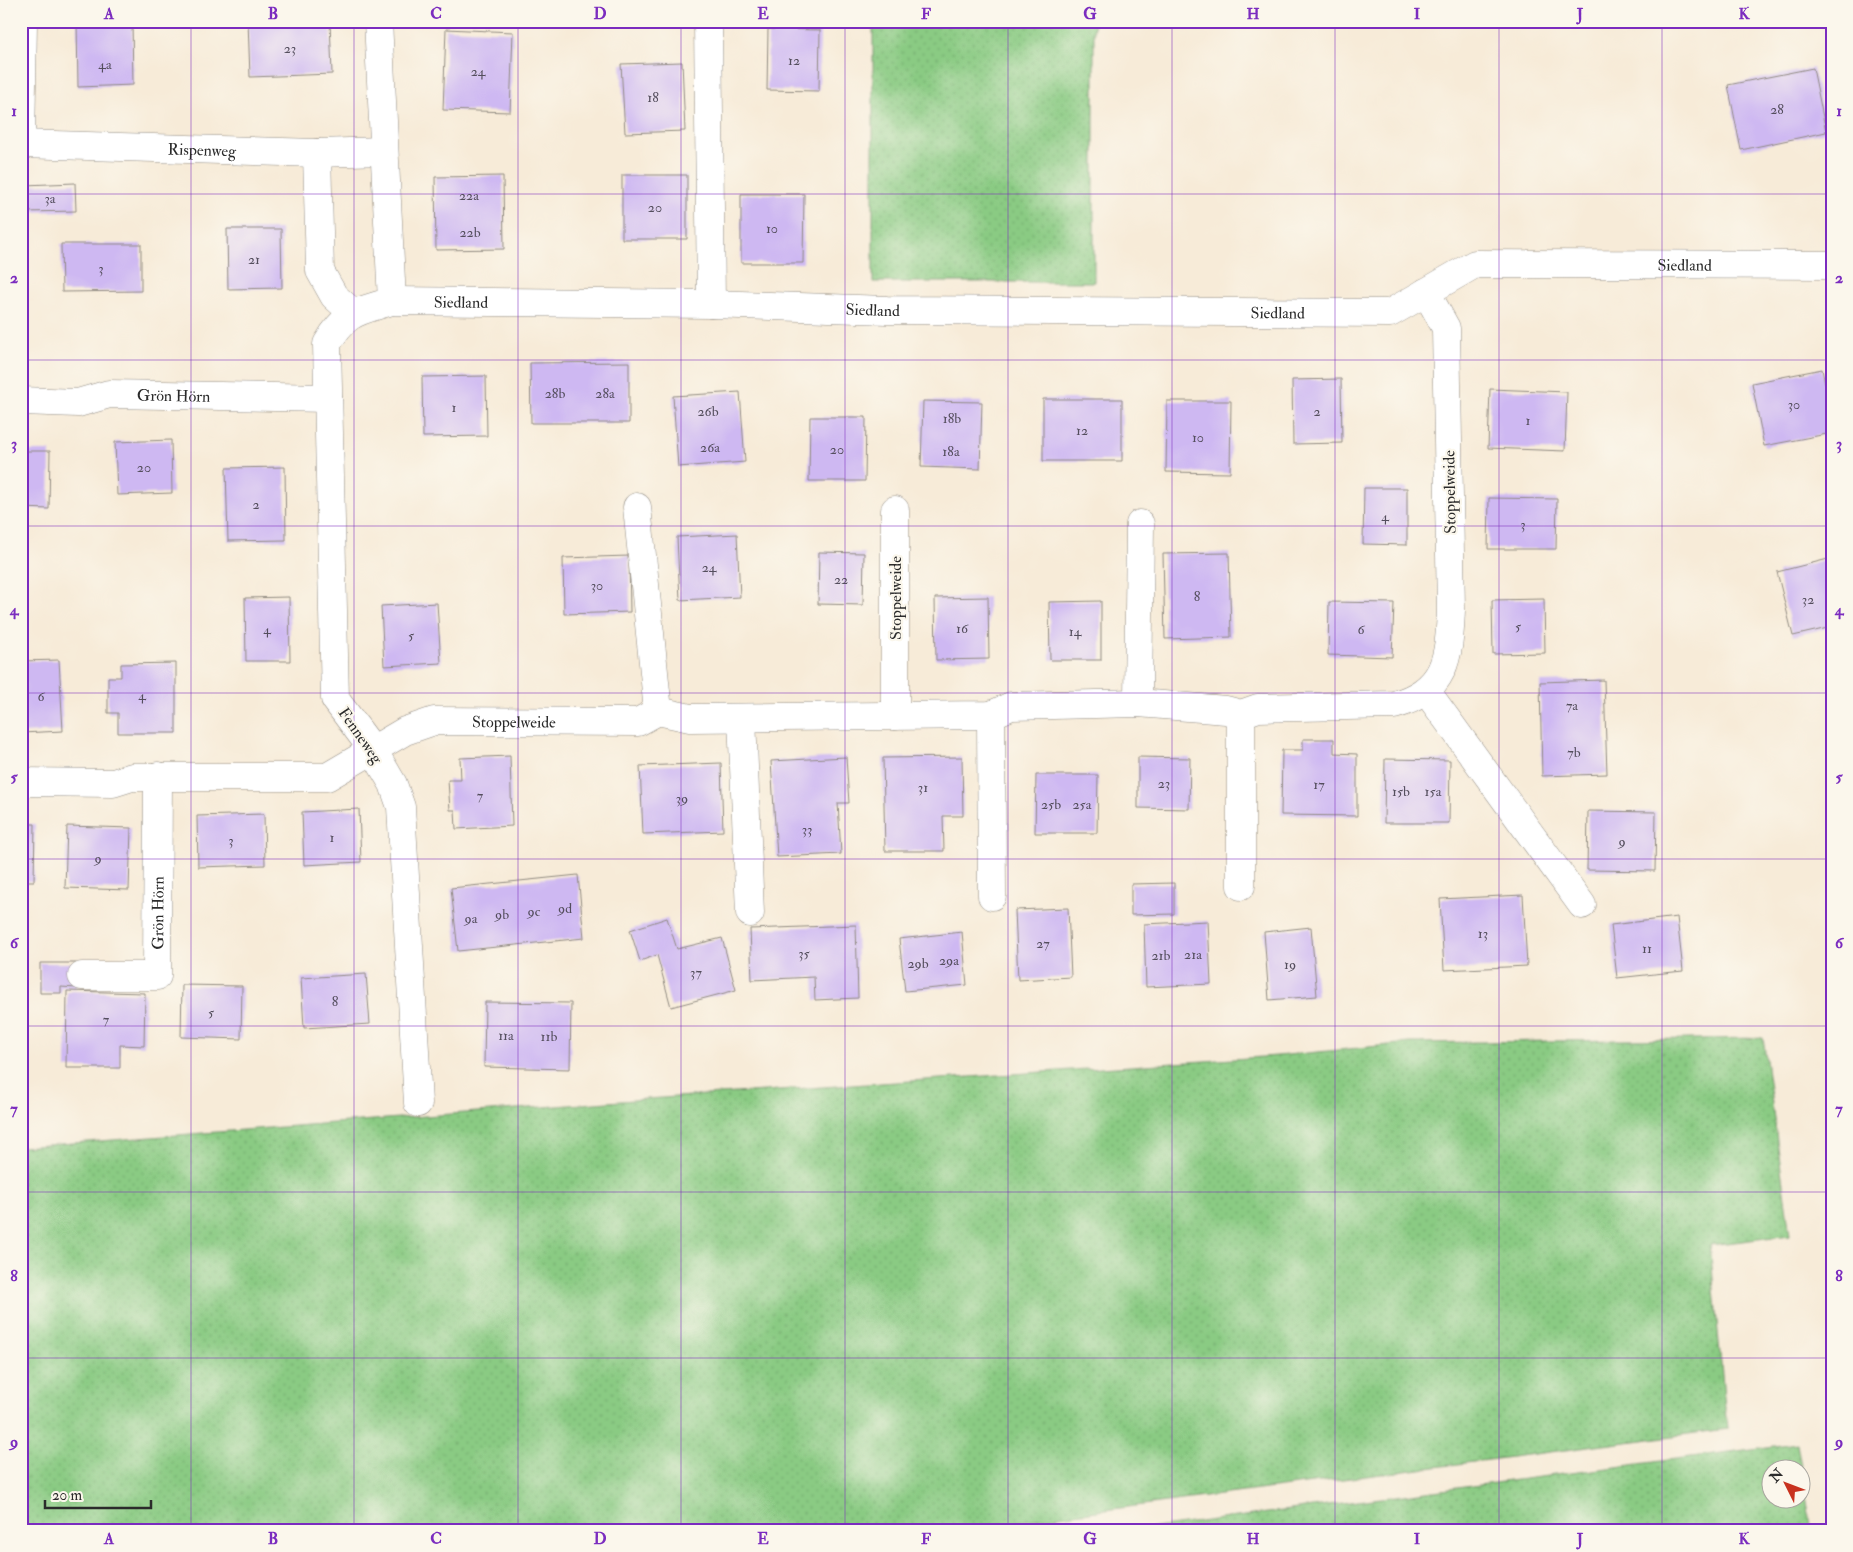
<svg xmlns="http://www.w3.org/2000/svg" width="1853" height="1552" viewBox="0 0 1853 1552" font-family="'IM FELL Double Pica',serif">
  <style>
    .grass { fill: url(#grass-dots); stroke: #5a7b57; fill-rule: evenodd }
    .building { fill: #ceb8f2 }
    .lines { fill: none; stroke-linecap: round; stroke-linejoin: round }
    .street-casing { stroke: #918b82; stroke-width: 29 }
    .street { stroke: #fff; stroke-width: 28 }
    .grid { fill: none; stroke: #7b2cbf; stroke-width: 1; stroke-opacity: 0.55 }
    .labels { text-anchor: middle; stroke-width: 4.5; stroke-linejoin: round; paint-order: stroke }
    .number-label { font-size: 14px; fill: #544e5d }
    .street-label { font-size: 16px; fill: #2b2b2b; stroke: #fbf7ec }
    .neatline { fill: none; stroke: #7b2cbf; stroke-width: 2 }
    .grid-label { font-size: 16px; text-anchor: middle; font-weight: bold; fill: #7b2cbf }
  </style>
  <defs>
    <pattern id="grass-dots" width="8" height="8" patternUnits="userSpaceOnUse" patternTransform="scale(1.25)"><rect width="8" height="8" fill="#8acb83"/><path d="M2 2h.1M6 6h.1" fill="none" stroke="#77ae71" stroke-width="1.8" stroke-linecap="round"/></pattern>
  </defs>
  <rect width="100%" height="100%" fill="#fbf7ec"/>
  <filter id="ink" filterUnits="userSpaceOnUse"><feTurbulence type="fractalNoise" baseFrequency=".02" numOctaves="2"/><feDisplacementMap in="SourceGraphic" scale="10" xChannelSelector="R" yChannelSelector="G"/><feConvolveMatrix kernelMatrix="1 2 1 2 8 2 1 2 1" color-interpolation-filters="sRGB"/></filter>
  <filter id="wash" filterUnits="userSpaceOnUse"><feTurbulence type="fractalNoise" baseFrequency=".0096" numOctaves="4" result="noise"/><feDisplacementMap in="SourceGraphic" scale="20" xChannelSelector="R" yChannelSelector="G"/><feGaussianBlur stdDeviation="1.12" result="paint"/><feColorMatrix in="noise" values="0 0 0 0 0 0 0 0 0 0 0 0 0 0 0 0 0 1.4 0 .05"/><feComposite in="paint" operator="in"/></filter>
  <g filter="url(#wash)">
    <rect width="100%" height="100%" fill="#f7ebd8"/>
    <!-- grass -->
    <path class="grass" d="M873,21H1094V282H873Z
      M1763,1038L1790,1235L1710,1245L1727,1429L944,1531H21V1147L647,1099L1277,1056L1409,1043Z
      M1797,1443L1812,1531H1131ZM1770,1470H1800V1500H1770Z"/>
    <g id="blocks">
      <!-- building -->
      <path class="building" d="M77,21H132L133,85L78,87Z
        M248,21H330L332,74L250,77Z
        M446,29L513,32L510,112L443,110Z
        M768,29L820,30L819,91L767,90Z
        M682,62L685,131L625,133L621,64Z
        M1813,68L1826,132L1741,150L1728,85Z
        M622,175H687V239H622Z
        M503,176L504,249L436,250L435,177Z
        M75,183L76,211L25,212L24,185Z
        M741,194H804L803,263H741Z
        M227,229H281L282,288L228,289Z
        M61,244H141V291L62,292Z
        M629,362V423H531L530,363Z
        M1822,369L1825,384L1832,382V424H1830L1832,433L1764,446L1752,383Z
        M486,376L487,436L423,437L422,377Z
        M1341,379L1342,443L1293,444L1292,380Z
        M1490,389L1567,392L1565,451L1488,448Z
        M740,392L745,462L678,467L673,396Z
        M1043,399H1122V461H1043Z
        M923,401L982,402L980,469L921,467Z
        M1167,401H1231L1230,473L1166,472Z
        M810,417H866L865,481H809Z
        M171,440L172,493L117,495L115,442Z
        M21,451H50L49,509L21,508Z
        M285,467L286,540L228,541L226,468Z
        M1364,488H1407V545L1363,544Z
        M1489,498L1557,499L1556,549H1488Z
        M737,534L740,597L680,600L677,537Z
        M819,552L864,553L863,605L818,604Z
        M1229,553L1231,637L1165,639L1163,554Z
        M629,556L630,612L564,614L563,558Z
        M1832,558V627L1793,636L1777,572Z
        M289,597L290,661H246L245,598Z
        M988,597L989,659L936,660L935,598Z
        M1544,599L1545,653L1493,654L1492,600Z
        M1101,601V660H1050L1049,602Z
        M1329,602L1394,603L1392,657L1328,655Z
        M437,603L441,663L384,666L381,606Z
        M59,660L63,731L21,733V661Z
        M176,663V733H118V713H108V677H121V664Z
        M1604,680L1607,774L1542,776L1540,682Z
        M1303,739H1334V753L1357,754V816L1281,815L1282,750H1303Z
        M510,756L512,826L456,829L455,810H450L448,780H461L460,758Z
        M846,757L849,803H838L841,854L777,857L771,761Z
        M962,757L963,816H943L944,851H885L883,758Z
        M1138,757L1190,758L1189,809L1138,808Z
        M1385,759L1450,760L1449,823H1384Z
        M721,763L723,831L643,834L640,766Z
        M1036,775H1098L1097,833H1035Z
        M359,809L361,862L304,865L302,812Z
        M1588,811L1656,812L1655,871L1587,870Z
        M264,814L265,865L198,867L197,816Z
        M21,824H35L34,881H21Z
        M67,826L131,828L129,890L65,888Z
        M578,875L584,938L458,951L451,888Z
        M1174,883V914L1131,915V884Z
        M1523,895L1527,966L1444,970L1440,899Z
        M1068,908L1071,977L1018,980L1015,910Z
        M1677,917L1683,971L1617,978L1611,925Z
        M667,918L677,949L722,938L736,990L671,1007L657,955L640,961L630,930Z
        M1208,921L1211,984L1146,987L1144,924Z
        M856,925L858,998L815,1000L814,977L752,980L750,929Z
        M1311,927L1317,996L1269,1000L1264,932Z
        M962,932L967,985L905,991L899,939Z
        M40,963H76V988L61,987V993H40Z
        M366,974L370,1024L304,1028L301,978Z
        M182,985L242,986L241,1039L181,1037Z
        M67,991L145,993L144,1046L120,1045V1068H66Z
        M485,1002L571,1003L570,1069L484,1067Z"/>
    </g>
  </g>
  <g filter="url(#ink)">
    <use href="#blocks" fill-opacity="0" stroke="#918b82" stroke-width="1"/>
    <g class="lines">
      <!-- street casing -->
      <g class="street-casing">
        <g id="street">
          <path id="s1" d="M23,21L21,144L317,153L383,151"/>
          <path d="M378,21L392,301"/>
          <path d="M708,21L711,304"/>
          <path d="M317,153L320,271L334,296L353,313"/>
          <path id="s2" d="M21,401L78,403L109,394L328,398"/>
          <path d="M637,507L658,711"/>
          <path d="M895,510V716"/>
          <path d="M1427,692L1582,905"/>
          <path d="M1138,703L1140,524"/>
          <path d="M1241,714V886"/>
          <path d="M991,715L992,896"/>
          <path d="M742,718L750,913"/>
          <path id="s3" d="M21,782L113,783L132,777H327L405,731L434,721L638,722L658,711L690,718L991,715L1011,706L1138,703L1226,710L1241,714L1258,708L1394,705C1446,691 1449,658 1451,610L1446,328L1426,292"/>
          <path id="s4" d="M82,976H157L158,776"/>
          <path id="s5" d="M418,1103L401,807L393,784L373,750L335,699L327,344C346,311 357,312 392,301L711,304L887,310L1390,313L1475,264L1832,265"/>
        </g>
      </g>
      <!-- street -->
      <use href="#street" class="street"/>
    </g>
  </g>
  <!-- grid -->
  <path class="grid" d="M191,21V1531M354,21V1531M518,21V1531M681,21V1531M845,21V1531M1008,21V1531M1172,21V1531M1335,21V1531M1499,21V1531M1662,21V1531M21,194H1832M21,360H1832M21,526H1832M21,693H1832M21,859H1832M21,1026H1832M21,1192H1832M21,1358H1832"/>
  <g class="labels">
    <!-- number labels -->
    <g class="number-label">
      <text x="290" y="53">23</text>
      <text x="794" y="65">12</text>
      <text x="105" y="69">4a</text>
      <text x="478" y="76">24</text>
      <text x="653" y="102">18</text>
      <text x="1777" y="114">28</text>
      <text x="469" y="200">22a</text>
      <text x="50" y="203">3a</text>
      <text x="655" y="212">20</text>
      <text x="772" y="233">10</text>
      <text x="470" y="237">22b</text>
      <text x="254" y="264">21</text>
      <text x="101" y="273">3</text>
      <text x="555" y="398">28b</text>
      <text x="605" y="398">28a</text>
      <text x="1794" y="409">30</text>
      <text x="454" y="412">1</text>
      <text x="708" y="416">26b</text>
      <text x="1317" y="416">2</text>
      <text x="952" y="423">18b</text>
      <text x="1528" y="425">1</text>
      <text x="1082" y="435">12</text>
      <text x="1198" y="442">10</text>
      <text x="710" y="452">26a</text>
      <text x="837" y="454">20</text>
      <text x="951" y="456">18a</text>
      <text x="144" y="472">20</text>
      <text x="256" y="509">2</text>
      <text x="1385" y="521">4</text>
      <text x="1523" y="529">3</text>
      <text x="709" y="572">24</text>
      <text x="841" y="584">22</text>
      <text x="597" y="590">30</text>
      <text x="1197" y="601">8</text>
      <text x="1808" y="604">32</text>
      <text x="1518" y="631">5</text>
      <text x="962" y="633">16</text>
      <text x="267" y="634">4</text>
      <text x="1361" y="634">6</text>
      <text x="1075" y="636">14</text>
      <text x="411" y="640">5</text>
      <text x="142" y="700">4</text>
      <text x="41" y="701">6</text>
      <text x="1572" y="710">7a</text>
      <text x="1574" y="757">7b</text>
      <text x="1164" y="788">23</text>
      <text x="1319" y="789">17</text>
      <text x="923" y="792">31</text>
      <text x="1401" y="796">15b</text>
      <text x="1433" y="796">15a</text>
      <text x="480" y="800">7</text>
      <text x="682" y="803">39</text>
      <text x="1051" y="809">25b</text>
      <text x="1082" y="809">25a</text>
      <text x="807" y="834">33</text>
      <text x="332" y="842">1</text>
      <text x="231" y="845">3</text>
      <text x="1622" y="846">9</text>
      <text x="98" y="863">9</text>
      <text x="565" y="913">9d</text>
      <text x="534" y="916">9c</text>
      <text x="502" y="919">9b</text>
      <text x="471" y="923">9a</text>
      <text x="1483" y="938">13</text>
      <text x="1043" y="948">27</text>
      <text x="1647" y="953">11</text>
      <text x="804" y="958">35</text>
      <text x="1193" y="959">21a</text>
      <text x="1161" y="960">21b</text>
      <text x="949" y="965">29a</text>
      <text x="918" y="968">29b</text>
      <text x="1290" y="969">19</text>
      <text x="696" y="977">37</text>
      <text x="335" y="1006">8</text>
      <text x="211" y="1017">5</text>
      <text x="106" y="1024">7</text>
      <text x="506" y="1040">11a</text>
      <text x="549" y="1041">11b</text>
    </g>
    <!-- street labels -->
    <g class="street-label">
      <text dy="6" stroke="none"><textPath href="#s1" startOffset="304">Rispenweg</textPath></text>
      <text dy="6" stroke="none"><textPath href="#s5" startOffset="2166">Siedland</textPath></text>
      <text dy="6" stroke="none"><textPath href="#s5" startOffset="929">Siedland</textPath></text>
      <text dy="6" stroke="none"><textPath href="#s5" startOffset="1341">Siedland</textPath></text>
      <text dy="6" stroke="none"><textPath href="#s5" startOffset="1746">Siedland</textPath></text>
      <text dy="6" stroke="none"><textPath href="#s2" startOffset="154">Grön Hörn</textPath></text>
      <text transform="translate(1449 492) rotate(-91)" y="6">Stoppelweide</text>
      <text transform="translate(895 598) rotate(-90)" y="6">Stoppelweide</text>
      <text dy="6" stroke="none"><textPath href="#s3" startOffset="508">Stoppelweide</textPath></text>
      <text transform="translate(361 735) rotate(55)" y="6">Fenneweg</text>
      <text dy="6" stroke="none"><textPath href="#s4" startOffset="138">Grön Hörn</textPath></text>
    </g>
  </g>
  <!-- margin -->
  <rect width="1853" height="1552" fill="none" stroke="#fbf7ec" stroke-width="55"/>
  <!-- north arrow -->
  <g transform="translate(1786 1484) rotate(312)"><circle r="24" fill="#fbf7ec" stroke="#a8a59f"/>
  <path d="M0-4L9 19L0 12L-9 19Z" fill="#c8321e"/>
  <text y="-8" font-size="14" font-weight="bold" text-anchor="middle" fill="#2b2b2b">N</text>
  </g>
  <!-- scale -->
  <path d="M45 1500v8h106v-8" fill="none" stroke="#2b2b2b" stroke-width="2.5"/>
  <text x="52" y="1500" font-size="15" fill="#2b2b2b" stroke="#fbf7ec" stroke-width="4" paint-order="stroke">20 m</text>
  <rect x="28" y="28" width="1798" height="1496" class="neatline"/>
  <g class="grid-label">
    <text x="109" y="19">A</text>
    <text x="273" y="19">B</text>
    <text x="436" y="19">C</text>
    <text x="600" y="19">D</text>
    <text x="763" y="19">E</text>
    <text x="926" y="19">F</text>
    <text x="1090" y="19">G</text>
    <text x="1253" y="19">H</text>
    <text x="1417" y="19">I</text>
    <text x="1580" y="19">J</text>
    <text x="1744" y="19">K</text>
    <text x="14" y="116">1</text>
    <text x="1839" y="116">1</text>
    <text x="14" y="283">2</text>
    <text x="1839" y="283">2</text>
    <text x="14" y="449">3</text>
    <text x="1839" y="449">3</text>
    <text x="14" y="615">4</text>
    <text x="1839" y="615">4</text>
    <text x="14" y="782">5</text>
    <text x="1839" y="782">5</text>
    <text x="14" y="948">6</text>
    <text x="1839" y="948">6</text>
    <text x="14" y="1114">7</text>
    <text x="1839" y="1114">7</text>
    <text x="14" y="1281">8</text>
    <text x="1839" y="1281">8</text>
    <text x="14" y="1447">9</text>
    <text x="1839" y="1447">9</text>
    <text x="109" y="1544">A</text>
    <text x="273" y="1544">B</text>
    <text x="436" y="1544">C</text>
    <text x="600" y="1544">D</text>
    <text x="763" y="1544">E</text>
    <text x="926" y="1544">F</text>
    <text x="1090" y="1544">G</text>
    <text x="1253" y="1544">H</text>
    <text x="1417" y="1544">I</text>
    <text x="1580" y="1544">J</text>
    <text x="1744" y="1544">K</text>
  </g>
</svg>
